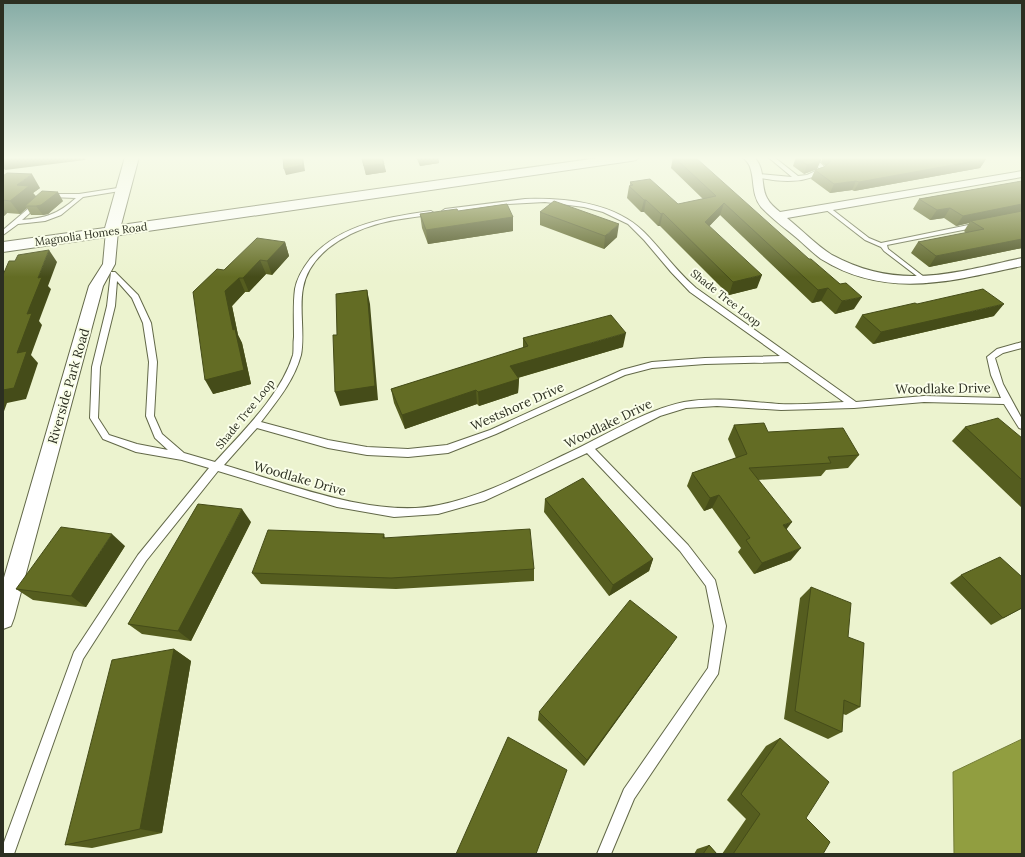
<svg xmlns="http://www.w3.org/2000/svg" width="1025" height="857" viewBox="0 0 1025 857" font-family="Lora,serif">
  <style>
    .water { fill: #919e40; stroke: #737d37 }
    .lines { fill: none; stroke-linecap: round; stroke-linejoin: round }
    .service-casing { stroke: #626848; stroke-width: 2 }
    .minor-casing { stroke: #626848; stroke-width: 2 }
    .tertiary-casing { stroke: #626848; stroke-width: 2 }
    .service { fill: #fff; fill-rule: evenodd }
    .minor { fill: #fff; fill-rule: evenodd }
    .tertiary { fill: #fff; fill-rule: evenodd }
    .wall { fill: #555d1f }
    .shaded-wall { fill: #454c19 }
    .building { fill: #636c24; stroke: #454c19 }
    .labels { text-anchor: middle; stroke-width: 4; stroke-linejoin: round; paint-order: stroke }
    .far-street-label { font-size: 11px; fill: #2c2f21; stroke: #fafee9 }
    .street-label { font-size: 13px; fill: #2c2f21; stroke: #fafee9 }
  </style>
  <rect width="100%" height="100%" fill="#ecf3cf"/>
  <!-- water -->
  <path class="water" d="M1022,739V854H954L953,772Z"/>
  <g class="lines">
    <!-- service casing -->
    <g class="service-casing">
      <path id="service" d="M768,157H774L798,176L807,175L820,169L806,157C814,157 821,162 826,169C809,185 777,182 756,177L755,176L758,174L792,177Z
        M124,187L126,188V190L83,197L61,215L45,221L18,224L3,235V230L36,202L41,203L22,220C46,218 58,214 76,198L50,197L47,195L48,194H79Z
        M525,199C565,198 614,202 644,232C662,250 676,271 696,288L856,402L924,396L1001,398L991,375L987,357L997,349L1022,342V348L1003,353L995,358L1003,384L1022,419V429L1019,428L1004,404L924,402L854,408L781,410L717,406L686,408L660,416L595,449L688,545L715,580L726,626L718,674L634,799L611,854H597L624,789L708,668L714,626L706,586L680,551L587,453L484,501L438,514L394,517L337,507L218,471L146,561L83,659L14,854H3V845L74,652L138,555L209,468L182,460L136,452L103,439L90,418L92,367L107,306L111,272H115L138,295L151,323L157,362L154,416L162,434L184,453L215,462C242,432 281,395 293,355C294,350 293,343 294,337C294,321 293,304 295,289C297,278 303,268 310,259C340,224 388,217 431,211L434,213L431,215C419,216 407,218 395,220C359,226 310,248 303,288C299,308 305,335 301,355C294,381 277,401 261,422L328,440L367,447L408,449L447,445L490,430L622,370L652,362L705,358L780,356L690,292L671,272L644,240L628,224L603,212L584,207L545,202L506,204L445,213L442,211L445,209ZM117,281L132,298L143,323L149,362L146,416L155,438L168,450L137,444L109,435L98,418L100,367L115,306ZM788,362L844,402C822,403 800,405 779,404C748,402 715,396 684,402C642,411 605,436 566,454C524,474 484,496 439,505C375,519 286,483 224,465L257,428L328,448L367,455L408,457L448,453L496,434L625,375L652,368L705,364Z
        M825,207H829L869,238L881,243L978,223L981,225L978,227L887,245L888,249L928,280L930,281L926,283L884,251L881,247L865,240L825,209Z"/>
    </g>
    <!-- minor casing -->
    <g class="minor-casing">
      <path id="minor" d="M743,157H754C766,169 760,185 767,198C770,204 775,208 780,212L1022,171V177L787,218C802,230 816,245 832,255C898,291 953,273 1022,258V266C952,281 887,300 821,259C813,253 806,246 798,239C786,229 772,219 761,207C751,194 755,181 750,167C749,163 745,160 743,157Z
        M112,227L116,228L118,231L115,264L103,286L14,618L11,626L3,629V581L89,286L103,264L106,231L108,228Z"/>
    </g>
    <!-- tertiary casing -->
    <g class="tertiary-casing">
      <path id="tertiary" d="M125,157H139L121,225L605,157H638L636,160L631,161L3,252V242L105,228Z"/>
    </g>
    <!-- service -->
    <use href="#service" class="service"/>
    <!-- minor -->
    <use href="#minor" class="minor"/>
    <!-- tertiary -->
    <use href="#tertiary" class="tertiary"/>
  </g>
  <!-- wall -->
  <path class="wall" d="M361,157H382L384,164L386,172L366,175Z
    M416,157H438L439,163L420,166Z
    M673,157H695L854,309L835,314L821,301L812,303L720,215L709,226L757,288L729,295L660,226H658L644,212H641L627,198L629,186H630V182L678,204L703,199L671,168Z
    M796,157L817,169L804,174L793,166Z
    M823,157H981L986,159L980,168L854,191L852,190L830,193L811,179L815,170L825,166L821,162Z
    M3,176L40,188L33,193L36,196L63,201L48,214L43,215H31L27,208L20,214L7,213L3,217Z
    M1022,181V248L929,267L911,253L918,242L966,233L964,231L969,223L956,226L944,218L930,220L913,209L919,199Z
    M458,211L513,217V231L428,244L422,228L420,214Z
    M540,212L617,237L604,249L540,225Z
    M285,242L289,256L272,275L266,274L249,292H245L232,306L238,335L242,343L251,384L213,394L224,270Z
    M917,304L994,316L873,344L855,327L862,315Z
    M523,338L623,347L518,378L519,379L518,393L479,406L477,404L405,429L394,403L391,389L523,348Z
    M734,425L768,432L859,455L848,468L826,470L821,476L758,480L787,529L791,560L754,574L738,552L741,548L712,508L704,511L687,486L692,473L736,458L728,439Z
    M965,427L1022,438V508L952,441Z
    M545,499L653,559L649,571L609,596L544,512Z
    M251,522L191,641L142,634L128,624Z
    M384,534L385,538L534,569V581L396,589L261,584L252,573Z
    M125,546L86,607L33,600L16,589Z
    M961,575L1022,577V608L991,625L950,583Z
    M811,587L848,637L860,707L846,715L843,714L842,732L828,739L784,719L800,598Z
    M670,647L584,766L538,720L539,712Z
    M174,649L191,661L162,833L92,848L65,845Z
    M780,738L806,818L823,854H722L746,819L727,800L766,746Z
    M709,845L717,854H694L697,849Z"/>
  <!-- shaded-wall -->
  <path class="shaded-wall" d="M20,157H86L85,160L5,170L3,167V159Z
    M302,157H303L305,171L286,175L284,169Z
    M432,157H438L439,163L420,166L419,159Z
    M986,159L980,168L854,191L859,182Z
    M821,160L817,169L804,174L807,165Z
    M384,164L386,172L366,175L364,166Z
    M32,174L40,188L33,193L38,199L25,206L27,208L20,214L10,201L17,185Z
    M856,181L852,190L830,193L834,184Z
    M58,192L63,201L48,214L43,215L36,206Z
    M644,200H646L644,212H641Z
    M724,203L720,215L702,234L705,222Z
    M1022,204V213L971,221L969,223L956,226L963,216Z
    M3,208L7,213L3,217Z
    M950,208L944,218L930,220L937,210Z
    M663,213L660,226H658L661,214Z
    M513,217V231L428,244L426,230Z
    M619,224L617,237L604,249L605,236Z
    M1022,239V248L929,267L936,256Z
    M285,242L289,256L272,275L267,261Z
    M49,250L57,262L48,286L51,289L39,321L42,325L31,355L38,363L26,399L7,403L3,414V390L27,314L38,278Z
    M260,260L266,274L249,292L243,278Z
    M762,275L757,288L729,295L733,282Z
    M239,278L245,292L232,306L238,335L242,343L251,384L213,394L205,380L233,330L225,291Z
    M828,288L821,301L812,303L818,290Z
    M367,290L370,304L378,400L340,406L335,392Z
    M862,297L854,309L835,314L842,301Z
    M1004,304L994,316L873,344L881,332Z
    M626,333L623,347L510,380V366Z
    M519,379L518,393L479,406L478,392Z
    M476,390L477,404L405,429L402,415Z
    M719,495L712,508L704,511L710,498Z
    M242,509L251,522L191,641L178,631Z
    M792,522L783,534V525Z
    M112,534L125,546L86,607L71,596Z
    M801,548L791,560L754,574L762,563Z
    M653,559L649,571L609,596L613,585Z
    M677,637L670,647L584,766L587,760Z
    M174,649L191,661L162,833L140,829Z"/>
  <!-- building -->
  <path class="building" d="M3,157H20L3,159Z
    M283,157H302L303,165L284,169Z
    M362,157H382L384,164L364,166Z
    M418,157H432L419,159Z
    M674,157H695L809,259H811L840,284L846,283L862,297L842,301L828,288L818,290L724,203L705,222L762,275L733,282L663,213L661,214L646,200H644L629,186L633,185L630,182L650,179L678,204L716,196Z
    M796,157H817L821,160L807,165Z
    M828,157H981L986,159L859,182L856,181L834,184L815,170L824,167L831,161Z
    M7,173L32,174L17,185L29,186L10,201L3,200V176Z
    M1022,181V204L963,216L950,208L937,210L919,199Z
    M42,191L58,192L41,205L36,206H25Z
    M554,201L619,224L605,236L540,212Z
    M507,204L513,217L426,230L420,214L457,209L458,211Z
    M1022,211V239L936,256L918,242L984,229L971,221Z
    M257,238L285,242L267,261L260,260L243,278H239L225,291L233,330L235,329L244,370L205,380L193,292L217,269L224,270Z
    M49,250L38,278L42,277L27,314L32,313L17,353L27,351L14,388L3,390V275L9,261H15L18,255Z
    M983,289L1004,304L881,332L862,315L915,303L917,304Z
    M367,290L375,386L335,392L333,335H337L336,294Z
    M611,315L626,333L510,366L519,379L478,392L476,390L402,415L391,389L528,346L523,338Z
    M998,418L1022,438V480L965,427Z
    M764,423L768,432L843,428L859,455L828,457L831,463L749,468L792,522L783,525L801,548L762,563L746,540L750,538L719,495L710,498L692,473L747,454L734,425Z
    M583,478L653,559L613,585L545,499Z
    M198,504L242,509L178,631L128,624Z
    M61,527L112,534L71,596L16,589Z
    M530,529L534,569L391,578L252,573L268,530L384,534L383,538Z
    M1000,557L1022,577V608L1003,618L961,575Z
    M811,587L851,603L848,637L864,643L860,707L844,700L842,732L795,711Z
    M630,600L677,637L587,760L539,712Z
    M174,649L140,829L65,845L112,660Z
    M508,737L567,770L536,854H456Z
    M780,738L829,782L806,818L830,842L823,854H733L760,814L741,794Z
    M709,845L717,854H703Z"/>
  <!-- sky -->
  <linearGradient id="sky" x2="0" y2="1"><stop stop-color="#85aba5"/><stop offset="0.57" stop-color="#f6fae9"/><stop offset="1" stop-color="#f6fae9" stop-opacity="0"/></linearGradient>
  <rect width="1025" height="277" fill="url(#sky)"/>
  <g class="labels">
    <!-- far-street labels -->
    <g class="far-street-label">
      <text transform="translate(91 234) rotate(-8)" y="4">Magnolia Homes Road</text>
      <text transform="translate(726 298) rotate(38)" y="4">Shade Tree Loop</text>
      <text transform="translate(245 414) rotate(-51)" y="4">Shade Tree Loop</text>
    </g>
    <!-- street labels -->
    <g class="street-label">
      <text transform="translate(68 386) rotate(-74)" y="5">Riverside Park Road</text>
      <text transform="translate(943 388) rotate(-1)" y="5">Woodlake Drive</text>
      <text transform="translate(517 406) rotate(-24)" y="5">Westshore Drive</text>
      <text transform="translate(608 423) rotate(-26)" y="5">Woodlake Drive</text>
      <text transform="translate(300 478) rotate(16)" y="5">Woodlake Drive</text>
    </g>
  </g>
  <!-- border -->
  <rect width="1025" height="857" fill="none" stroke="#2c2f21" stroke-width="8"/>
</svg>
